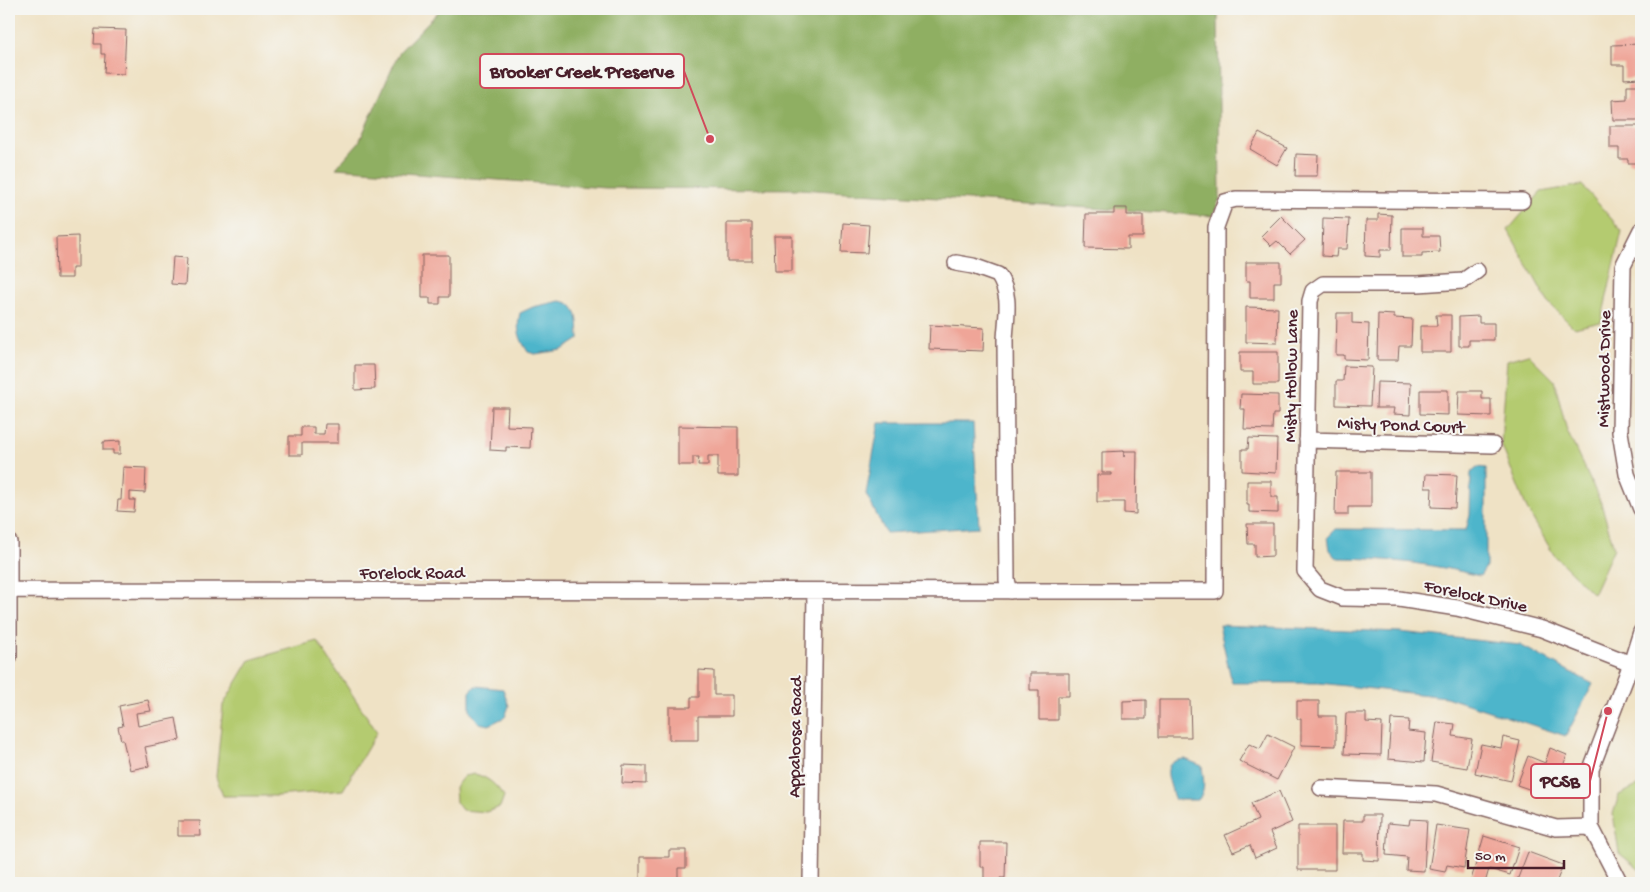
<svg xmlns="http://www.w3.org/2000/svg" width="1650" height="892" viewBox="0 0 1650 892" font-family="'Gochi Hand',sans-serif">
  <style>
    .green { fill: #b4cb6f; stroke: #7f754d }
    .forest { fill: #8faf62; stroke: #6c6746 }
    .water { fill: #4db5cb; stroke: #4c6a7b }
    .building { fill: #efa598 }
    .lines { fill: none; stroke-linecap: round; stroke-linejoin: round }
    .minor-casing { stroke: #846361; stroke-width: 18 }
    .minor { stroke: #fff; stroke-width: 15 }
    .labels { text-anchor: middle; stroke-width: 4; stroke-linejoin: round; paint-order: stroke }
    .street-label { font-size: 18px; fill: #4a1f2b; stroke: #f6f6f2 }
    .leader { fill: none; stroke: #d1495b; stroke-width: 2 }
    .callout-dot { fill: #d1495b; stroke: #f6f6f2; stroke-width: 2 }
    .callout { fill: #f6f6f2; stroke: #d1495b; stroke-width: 2 }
    .callout-label { font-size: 19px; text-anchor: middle; font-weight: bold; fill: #4a1f2b }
  </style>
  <rect width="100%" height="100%" fill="#f6f6f2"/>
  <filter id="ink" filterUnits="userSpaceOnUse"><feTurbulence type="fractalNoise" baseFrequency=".02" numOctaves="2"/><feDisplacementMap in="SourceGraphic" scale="10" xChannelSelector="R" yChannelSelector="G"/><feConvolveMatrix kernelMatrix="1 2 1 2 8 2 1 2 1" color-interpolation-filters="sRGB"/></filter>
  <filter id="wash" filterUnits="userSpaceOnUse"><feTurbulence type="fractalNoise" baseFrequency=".0096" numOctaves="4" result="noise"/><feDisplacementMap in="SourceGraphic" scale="20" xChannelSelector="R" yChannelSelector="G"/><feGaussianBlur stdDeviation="1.12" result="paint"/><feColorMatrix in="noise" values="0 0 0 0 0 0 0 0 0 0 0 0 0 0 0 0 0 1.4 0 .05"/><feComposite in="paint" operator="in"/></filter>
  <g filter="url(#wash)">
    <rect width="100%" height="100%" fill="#efe2c5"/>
    <!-- green -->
    <path class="green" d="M1582,185L1622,231L1601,322L1574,328L1548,302L1508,230L1541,192Z
      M1528,354L1554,380L1567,431L1601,503L1614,548L1593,594L1554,555L1527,509L1501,444L1507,360Z
      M317,641L377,732L343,790L277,796H223L216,777L223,705L250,660Z
      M475,774C489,778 495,784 504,796L500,807L486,812L462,810L456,802L455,787L464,776Z
      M1641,784V871L1619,853L1613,814L1619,795Z"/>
    <!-- forest -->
    <path class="forest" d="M441,9H1218L1220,198L1213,216L800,189L606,188L336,168L359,142L400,51Z"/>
    <!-- water -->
    <path class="water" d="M560,301C580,303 578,323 579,339L562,350L535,354L528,352C519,338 516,329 520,313L533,307Z
      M879,423H973L979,527L886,533L866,494Z
      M1477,467L1486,468V567L1480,576C1433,564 1385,558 1337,558L1330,550L1328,537L1336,529L1466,530L1470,515L1471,472Z
      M1219,625L1400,632L1520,645L1593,684L1566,736L1446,697L1319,683H1232Z
      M475,686L503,689L509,706L505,717L489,725L479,723L470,711V692Z
      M1185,759L1202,766C1203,777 1207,791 1198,800H1175C1172,794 1172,790 1170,784C1165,768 1168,760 1185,759Z"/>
    <g id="blocks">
      <!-- building -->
      <path class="building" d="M95,29L126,30L124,74L104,73L105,54H101V44H94Z
        M1641,44V78L1624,79V65H1612V45Z
        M1627,85H1641V120H1613L1612,100L1627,99Z
        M1610,126H1641V163H1628V159H1619V148H1610Z
        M1259,133L1287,148L1277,165L1250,149Z
        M1296,154L1318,155L1317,176H1295Z
        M1114,208H1127V215H1143V237H1128V249L1085,248L1086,214H1114Z
        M1378,214L1392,215L1391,250H1380V257L1365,256L1366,220H1378Z
        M1281,216L1305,240L1290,254L1277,241L1271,246L1261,236Z
        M1323,218L1349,219L1347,249H1337L1336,257L1322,256Z
        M727,223H752V261H727Z
        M843,223L869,225L867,253L841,252Z
        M1402,228H1423V236H1439L1440,252L1422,253V257H1402Z
        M78,236V268H72V278H57L56,237Z
        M774,236H792V271H775Z
        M422,255H449V297H440V304H430V298H422Z
        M173,257L187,258L185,285L171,284Z
        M1246,262H1281V282H1274V298H1250V281H1246Z
        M1246,307L1278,308L1277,343L1246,342Z
        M1337,313H1352V323L1369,324L1368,360L1344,359V355H1336Z
        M1378,314L1394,315V318L1412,319L1411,346H1399L1398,360H1377Z
        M1436,315H1451V352H1420V326H1437Z
        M1479,316V323H1494V340H1469V346H1459V317Z
        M930,325L984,328L983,351L929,349Z
        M1240,352H1278V384H1253V372H1240Z
        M355,365H374L375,389L355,390Z
        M1344,366L1372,367L1370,406L1336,405V381H1343Z
        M1377,382L1411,383L1410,415L1393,414L1394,408H1376Z
        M1420,390H1448V415L1420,414Z
        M1459,391H1482V399H1491V416L1458,415Z
        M1241,394L1278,395V414H1273L1272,430L1244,429L1245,409H1240Z
        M492,407H508L507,426L531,427L530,448L506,447V451L490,450Z
        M325,424H338V443H302V455H289V436H301V427H314V434H324Z
        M678,426L738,427V476H718V456H708V465H698L699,457H693V465H678Z
        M1249,438L1277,439L1276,473L1242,471V449H1248Z
        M120,441V454H113V450H103V442Z
        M1124,451H1137L1136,514L1124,513V502H1097V475H1112V473H1102V452L1124,451V457Z
        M123,467L146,468L145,493L130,492V500H135L134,512L117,511L118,500H121Z
        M1336,472H1371V507H1348V515H1335Z
        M1426,474L1457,475L1455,508L1431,507L1432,488H1425Z
        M1247,481H1271V497H1278V513L1249,512V505H1247Z
        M1247,524H1273V556L1255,557V544H1248Z
        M699,670L714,671V695H732V716H698V740H669V707H691V697H699Z
        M1030,673H1069V696H1058V720H1039V690H1030Z
        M148,700L151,711L136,713L138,726L176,718L180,740L145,747L149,766L130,770L123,740H121L118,727L123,726L119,706Z
        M1146,700V719H1123V701Z
        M1159,700H1190L1191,737H1159Z
        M1297,701H1319V716H1336V746L1301,745V719H1297Z
        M1346,713H1366V722L1382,723L1381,755L1344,754Z
        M1391,719L1409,720L1408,731L1426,733L1424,762L1388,759Z
        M1437,722L1455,724L1453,736L1472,739L1467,768L1431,762Z
        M1268,734L1294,747L1277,780L1239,761L1249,744L1260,749Z
        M1503,737L1520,741L1511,781L1475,773L1481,744L1501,748Z
        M1550,748L1567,755L1552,797L1517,785L1528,756L1545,763Z
        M623,765L646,766V784L622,783Z
        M1279,791L1292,822L1270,832L1277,848L1255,858L1250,845L1233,852L1225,835L1258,820L1251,803Z
        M1363,815H1380L1379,861L1363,860V853H1342L1343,821H1363Z
        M1410,819L1427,820L1424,871L1406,870L1407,857L1386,855L1388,823L1409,825Z
        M178,821H200L201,836H178Z
        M1436,825L1470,830L1464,868L1447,865L1445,872L1429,869Z
        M1298,826H1335V870H1298Z
        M1484,836L1519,847L1510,875L1489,869L1485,883H1481L1471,880Z
        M980,842H1006L1005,878H1000V883H984V867H980Z
        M669,850H686V868H678V883H640V857H669Z
        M1528,852L1563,865L1556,883H1516Z"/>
    </g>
  </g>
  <g filter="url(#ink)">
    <use href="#blocks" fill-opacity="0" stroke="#846361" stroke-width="1"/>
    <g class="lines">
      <!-- minor casing -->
      <g class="minor-casing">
        <path id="minor" d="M1641,230L1623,266L1620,432L1627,474L1641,509
          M956,263L973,266L998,275C1012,296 1006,316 1005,340L1007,580L1010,591
          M1477,271L1463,281L1418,284H1323L1313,291L1310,301L1305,571L1320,589L1343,598L1399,599L1457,608L1542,629L1631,664L1641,671
          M1307,440L1493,445
          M9,542V657
          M9,590L1215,591L1216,227L1225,202L1236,199L1522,201
          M1321,788L1436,794L1556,828L1591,827
          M811,883L815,592
          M1620,883L1591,827V769L1631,664L1641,632"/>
      </g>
      <!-- minor -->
      <use href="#minor" class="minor"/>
    </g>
  </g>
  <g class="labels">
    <!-- street labels -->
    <g class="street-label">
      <text transform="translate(1603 369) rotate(-89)" y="6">Mistwood Drive</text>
      <text transform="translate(1290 376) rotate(-89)" y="6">Misty Hollow Lane</text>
      <text transform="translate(1401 424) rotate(2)" y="6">Misty Pond Court</text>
      <text x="412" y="578">Forelock Road</text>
      <text transform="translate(1476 595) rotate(12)" y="6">Forelock Drive</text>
      <text transform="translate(794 737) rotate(-89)" y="6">Appaloosa Road</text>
    </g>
  </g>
  <!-- callouts -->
  <path class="leader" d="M710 139L684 71M1608 711L1590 781"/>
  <g class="callout-dot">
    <circle cx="710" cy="139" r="5"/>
    <circle cx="1608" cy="711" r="5"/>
  </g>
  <g class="callout">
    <rect x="480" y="54" width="204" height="34" rx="5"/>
    <rect x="1531" y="764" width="59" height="34" rx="5"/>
  </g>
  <g class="callout-label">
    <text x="582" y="77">Brooker Creek Preserve</text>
    <text x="1560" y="787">PCSB</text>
  </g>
  <!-- margin -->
  <rect width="1650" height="892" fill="none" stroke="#f6f6f2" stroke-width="30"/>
  <!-- scale -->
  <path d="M1468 860v8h96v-8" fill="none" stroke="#4a1f2b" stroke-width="2.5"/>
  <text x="1475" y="860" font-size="15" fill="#4a1f2b" stroke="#f6f6f2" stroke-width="4" paint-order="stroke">50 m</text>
</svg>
